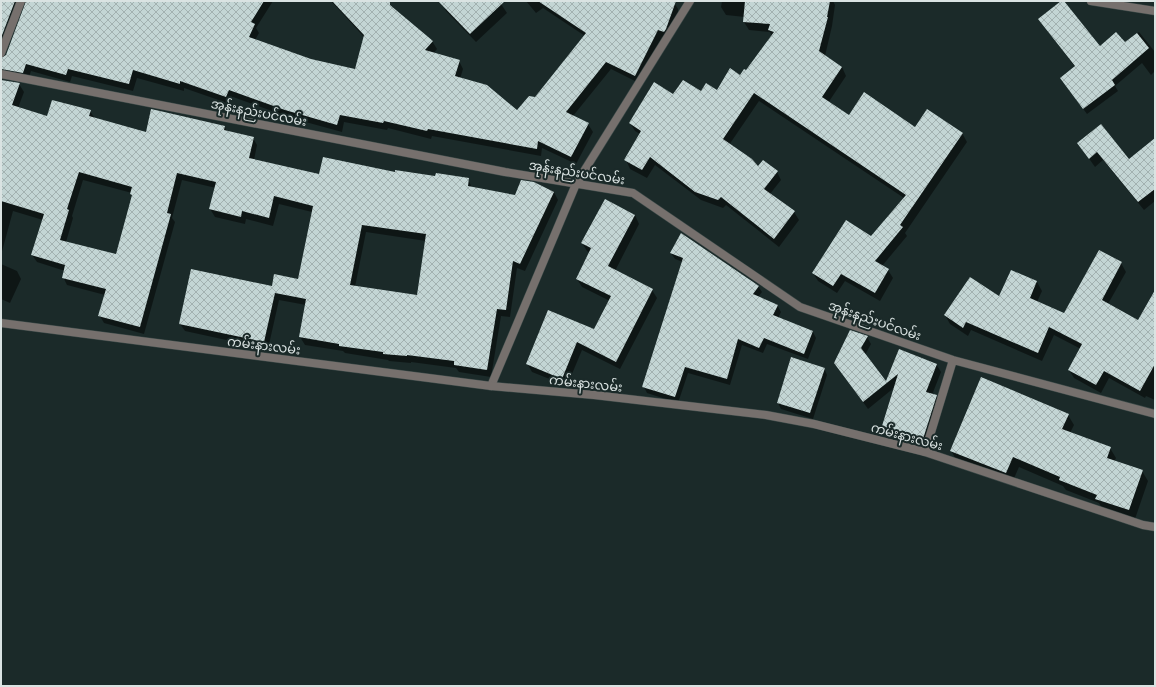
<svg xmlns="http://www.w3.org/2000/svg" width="1156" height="687" viewBox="0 0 1156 687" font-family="'Exo 2','Noto Sans Myanmar',sans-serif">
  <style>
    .shadow { fill: #0007; fill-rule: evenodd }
    .building { fill: url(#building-cross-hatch); fill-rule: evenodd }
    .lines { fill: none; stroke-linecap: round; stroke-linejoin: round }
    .minor-casing { stroke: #3a4847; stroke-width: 9 }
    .tertiary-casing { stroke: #3a4847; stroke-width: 9 }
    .minor { stroke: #76706d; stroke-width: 8 }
    .tertiary { stroke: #76706d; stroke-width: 8 }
    .labels { text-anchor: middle; stroke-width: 4; stroke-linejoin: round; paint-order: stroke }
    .street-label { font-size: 13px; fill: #dae3e2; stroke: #1b2a29 }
  </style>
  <defs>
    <pattern id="building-cross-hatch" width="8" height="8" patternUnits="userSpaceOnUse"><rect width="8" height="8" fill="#c3d5d4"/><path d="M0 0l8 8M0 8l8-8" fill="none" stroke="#a2b1b0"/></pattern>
  </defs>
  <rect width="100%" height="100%" fill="#1b2a29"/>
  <!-- shadow -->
  <path class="shadow" d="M1,1H273L256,28L259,33L255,40L311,60L356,71L364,37L331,1H384L432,41L437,49L433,54L459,61L463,69L460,79L517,111L535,98L585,36L543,8L536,13L526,1H673L678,9V16L668,39L662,37L639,83L611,69L573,116L588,124L593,132L576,164L542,148L541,156L432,136L431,139L388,128L387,130L344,122L342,132L291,118L233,97L230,104L184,88V91L137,78L133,91L72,76L70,82L31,71L28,80L7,76L1,78V59L5,58L27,4L25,3L20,7L1,56Z
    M442,1H499L507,13L476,42L446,11L441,2Z
    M722,1H833L835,5L832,26L825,56L842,67L846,76L828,103L849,117L916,128L962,133L967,142L905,233L907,236L882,266L888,270L893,278L880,301L845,281L837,293L818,281L813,273L871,238L904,198L759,101L729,145L758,168L777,172L781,180L770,194L794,212L799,220L779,247L726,205L723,208L701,200L655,165L647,178L630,169L626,160L640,134L635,131L630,123L674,95L717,91L747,72L772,36L770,32L749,30L744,22L745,17L726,15L721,7Z
    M1063,1L1099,47L1125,44L1139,32L1155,52V71L1151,75L1142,63L1115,86L1118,91L1087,114L1061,79L1075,67L1039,19Z
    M1,80L19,84L24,92L18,108L48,118L90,111L95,119L146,133L225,127L227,132L253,138L257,145L254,160L320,175L395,173L468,179L472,188L515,196L554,192L558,200L525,271L517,268L510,317L501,316L491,377L459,372L456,368L411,362V363L389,361L388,360L345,353L343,351L305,345L300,337L306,305L279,300L268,349L185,331L180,324L272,287L298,280L312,212L279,204L273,226L246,219L245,224L215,217L210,209L216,188L182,180L172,218L175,222L144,334L104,323L100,316L105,295L67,285L63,277L65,271L37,262L32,255L43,220L13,211L1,255ZM83,180L132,193L133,196L116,255L66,242L73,218L72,216ZM366,232L426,241L418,297L355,287Z
    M1155,139V201L1144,210L1103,160L1095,167L1078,143L1129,161Z
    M635,215L639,224L615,271L652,290L657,298L620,369L582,350L567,386L532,372L527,363L595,330L610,301L582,287L577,279L590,253L587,251L582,243Z
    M1099,251L1121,263L1126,272L1108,304L1138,321L1155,292V400L1146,396L1145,398L1109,378L1101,393L1074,378L1069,370L1081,349L1054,335L1042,361L971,330L968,336L950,324L945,315L999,298L1011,271L1037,282L1042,291L1037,302L1064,314Z
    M671,253L758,286L762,292L758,297L777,305L781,312L778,318L813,332L816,338L808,359L767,344L763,353L742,345L730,385L688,373L678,403L647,393L644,387L683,262L675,259Z
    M1,264L17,271L21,279L10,303L1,299Z
    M867,337L871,344L865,355L886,383L900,350L936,364L941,372L932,395L936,396L940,403L927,446L887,433L883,426L895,387L868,409L835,363Z
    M824,368L827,375L813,419L781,409L778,403Z
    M1068,415L1074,425L1070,433L1110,448L1116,458L1114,462L1142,471L1148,481L1135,519L1102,508L1099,503L1066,490L1063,486L1019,467L1012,483L956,460L951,450Z"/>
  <!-- building -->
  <path class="building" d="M1,1H15L1,38Z
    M26,1H264L251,22L255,24L249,37L311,59L355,69L364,35L332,1H390V5L433,41L425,50L460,60L455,76L487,85L517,110L529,96L535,97L586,33L538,1H676L666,29L664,32L658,30L635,76L606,62L566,112L589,123L571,157L538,141L537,149L428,129L427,131L384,121L383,123L340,115L337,125L285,110L229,90L226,97L180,81V84L133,70L129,84L68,69L66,75L26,64L23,73L1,69V58L6,55Z
    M438,1H505L470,34Z
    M745,1H830L827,17H828L819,51L842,67L822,97L849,115L864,92L915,127L927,109L963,133L900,225L903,227L875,261L889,269L875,293L841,274L833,286L812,273L846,220L871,236L906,195L754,93L723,139L752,159L758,166L763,160L778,171L764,189L795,211L774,239L721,197L718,200L695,192L650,157L642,170L624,160L641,131L629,123L654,82L673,94L683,80L701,91L706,83L717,90L730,68L740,75L744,69L746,70L774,32L768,30L770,24L743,22Z
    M1061,1H1064L1100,46L1116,32L1125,42L1137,33L1149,48L1112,80L1115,85L1083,109L1060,78L1075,66L1038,19Z
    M1,80L20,83L12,105L47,116L52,100L91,110L89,116L146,132L151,109L160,111L225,126L224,130L254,137L249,158L319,174L323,157L395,172V170L435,176L436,173L469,178L468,186L515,195L521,180L534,182L554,192L520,264L513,261L506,310L497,309L487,370L454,365V361L407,355V356L383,354V352L339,346V344L299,337L306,299L275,293L264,342L179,324L191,269L272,286L274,274L298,279L313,206L274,196L269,218L242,211L241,217L209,209L216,182L177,173L167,213L171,214L140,327L98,316L106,289L62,278L65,265L31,255L44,214L1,201ZM79,172L132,187L130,194L132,195L116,254L60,240L69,210L67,209ZM362,225L426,234L417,295L350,285Z
    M1101,124L1129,159L1155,138V189L1138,202L1097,152L1089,159L1077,143Z
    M605,199L635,215L608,266L653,289L616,362L577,342L562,379L526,364L548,310L594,329L611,296L576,279L591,248L581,243Z
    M681,233L759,286L753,294L778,305L773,315L813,331L804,354L764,338L759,348L738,339L727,379L685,367L675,397L642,387L683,258L670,253Z
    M1099,250L1122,262L1102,300L1138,320L1155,290V364L1140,391L1104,371L1096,385L1068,370L1082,344L1049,327L1038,353L966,322L963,328L944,315L970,277L999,296L1011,270L1037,281L1030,298L1064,313Z
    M850,330L868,336L861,348L886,381L899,349L937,364L926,392L937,395L923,439L882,426L898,374L863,402L834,363Z
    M791,357L825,368L810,413L777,403Z
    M981,377L1069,414L1062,429L1111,447L1107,458L1143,470L1129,510L1095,499L1097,495L1059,480L1060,477L1013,457L1006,473L950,451Z"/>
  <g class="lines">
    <!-- minor casing -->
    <g class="minor-casing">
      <path id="minor" d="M1091,1L1155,11
        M1,53L21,1
        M1,74L505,172L633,193L800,307L953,360L1155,414
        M491,386L576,184L690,1
        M925,452L953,360"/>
    </g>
    <!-- tertiary casing -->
    <g class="tertiary-casing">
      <path id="tertiary" d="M1,323L491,386L594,395L766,415L814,424L925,452L1143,525L1155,527"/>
    </g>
    <!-- minor -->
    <use href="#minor" class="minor"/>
    <!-- tertiary -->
    <use href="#tertiary" class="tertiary"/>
  </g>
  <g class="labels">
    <!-- street labels -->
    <g class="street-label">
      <text transform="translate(259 112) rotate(11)" y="5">အုန်းနည်းပင်လမ်း</text>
      <text transform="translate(577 172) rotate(9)" y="5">အုန်းနည်းပင်လမ်း</text>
      <text transform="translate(875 320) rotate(19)" y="5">အုန်းနည်းပင်လမ်း</text>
      <text transform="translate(264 345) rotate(7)" y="5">ကမ်းနားလမ်း</text>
      <text transform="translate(586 383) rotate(6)" y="5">ကမ်းနားလမ်း</text>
      <text transform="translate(907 436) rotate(15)" y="5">ကမ်းနားလမ်း</text>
    </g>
  </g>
  <!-- border -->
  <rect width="1156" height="687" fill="none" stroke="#dae3e2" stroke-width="4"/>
</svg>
